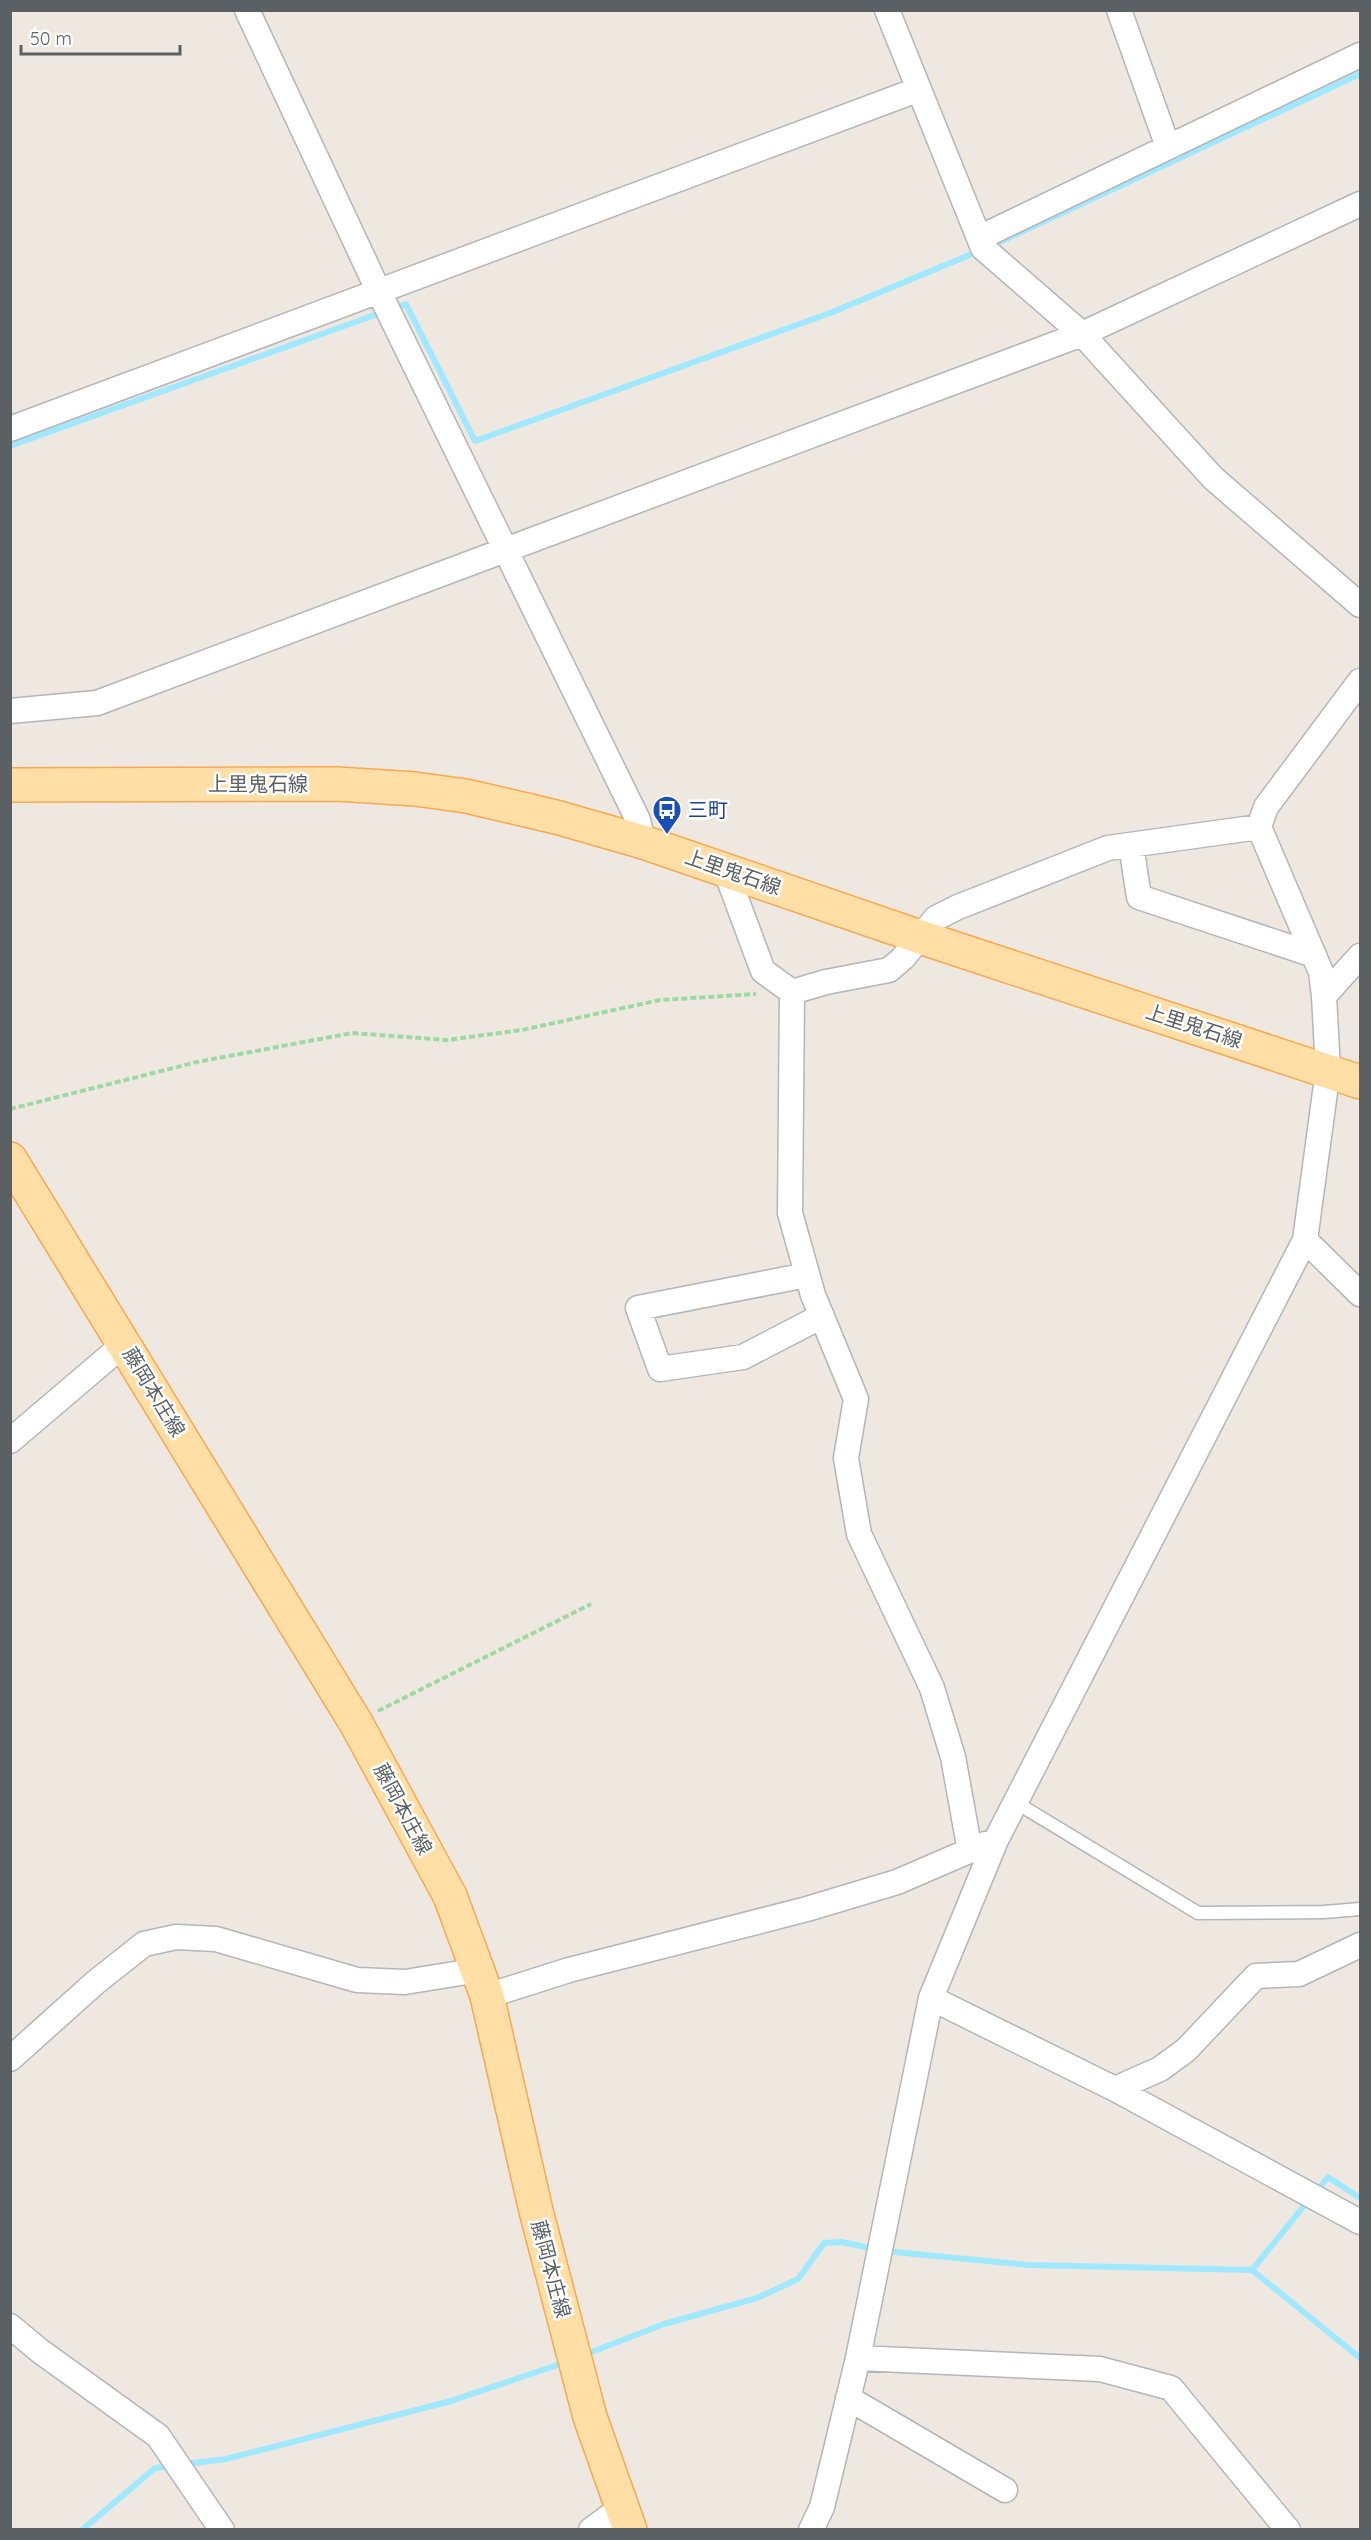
<svg xmlns="http://www.w3.org/2000/svg" width="1371" height="2540" viewBox="0 0 1371 2540" font-family="Quicksand,'Noto Sans JP',sans-serif">
  <style>
    .lines { fill: none; stroke-linecap: round; stroke-linejoin: round }
    .stream { stroke: #a0e8ff; stroke-width: 6 }
    .service-casing { stroke: #b2b6ba; stroke-width: 15 }
    .minor-casing { stroke: #b2b6ba; stroke-width: 27 }
    .primary-casing { stroke: #f8a850; stroke-width: 36 }
    .path { stroke: #9ed9a2; stroke-width: 4; stroke-dasharray: 6 3; stroke-linecap: butt }
    .service { stroke: #fff; stroke-width: 12 }
    .minor { stroke: #fff; stroke-width: 24 }
    .primary { stroke: #ffdfa5; stroke-width: 33 }
    .labels { text-anchor: middle; stroke-width: 5; stroke-linejoin: round; paint-order: stroke }
    .street-label { font-size: 20px; fill: #5a6063; stroke: #fff }
    .transit-label { font-size: 20px; fill: #164399; stroke: #fff; text-anchor: start }
  </style>
  <rect width="100%" height="100%" fill="#eee8e1"/>
  <g class="lines">
    <!-- stream -->
    <path class="stream" d="M991,246L1360,74
      M393,309L406,304L475,441L830,313L979,251
      M10,446L383,312
      M1317,2191L1328,2177L1360,2198
      M884,2251L1029,2265L1252,2270L1360,2358
      M1252,2270L1308,2201
      M584,2355L664,2324L757,2298L798,2279L824,2243L842,2242L874,2249
      M185,2464L226,2459L451,2401L566,2362
      M82,2530L155,2468L172,2466"/>
    <!-- service casing -->
    <g class="service-casing">
      <path id="service" d="M1015,1802L1198,1913L1324,1912L1360,1909"/>
    </g>
    <!-- minor casing -->
    <g class="minor-casing">
      <path id="minor" d="M247,10L379,292L638,820L643,842
        M887,10L983,248L1082,334L1213,478L1360,605
        M1119,10L1168,147
        M979,238L1360,55
        M10,429L917,90
        M10,711L97,703L1082,334L1360,204
        M1131,845L1139,897L1314,955
        M725,869L763,971L792,992L790,1213L813,1295L856,1399L846,1458L859,1534L932,1688L953,1757L970,1851
        M792,992L826,982L889,970L903,958L936,918L958,907L1108,848L1259,827
        M1324,996L1360,956
        M1305,1240L1360,1294
        M807,1275L638,1308L660,1369L743,1357L822,1316
        M10,1441L124,1344
        M487,1996L569,1970L807,1909L897,1882L985,1844
        M931,1998L1115,2089L1360,2222
        M10,2059L96,1982L144,1944L176,1937L216,1939L357,1980L405,1982L479,1970
        M1115,2089L1160,2069L1186,2050L1256,1976L1299,1974L1360,1945
        M10,2326L40,2351L158,2436L222,2530
        M858,2358L1100,2369L1171,2388L1288,2530
        M848,2398L1005,2490
        M591,2530L621,2508
        M811,2530L822,2507L858,2358L931,1998L996,1840L1305,1240L1328,1070L1324,996L1321,972L1259,827L1266,807L1360,681"/>
    </g>
    <!-- primary casing -->
    <g class="primary-casing">
      <path id="primary" d="M10,785L337,784L415,789L466,796L556,817L643,842L920,937L1360,1082
        M10,1159L356,1723L450,1896L487,1996L536,2211L590,2417L630,2530"/>
    </g>
    <!-- path -->
    <path class="path" d="M10,1109L197,1062L352,1033L447,1040L522,1030L660,1000L756,994
      M378,1711L591,1604"/>
    <!-- service -->
    <use href="#service" class="service"/>
    <!-- minor -->
    <use href="#minor" class="minor"/>
    <!-- primary -->
    <use href="#primary" class="primary"/>
  </g>
  <!-- icons -->
  <defs>
    <g id="bus-pin" transform="scale(1.5)"><path d="M0 17L-7.5 6A9.5 9.5 0 1 1 7.5 6Z" fill="#1a4fb4" stroke="#fff"/><path d="M-5-6H5V4H4V6H2V4H-2V6H-4V4H-5ZM-3.5-4V0h7V-4ZM-3.5 1.2v1.5H-2V1.2ZM2 1.2v1.5H3.5V1.2Z" fill="#fff"/></g>
  </defs>
  <g fill-rule="evenodd">
    <use href="#bus-pin" x="667" y="810"/>
  </g>
  <g class="labels">
    <!-- street labels -->
    <g class="street-label">
      <text x="258" y="791">上里鬼石線</text>
      <text transform="translate(733 872) rotate(19)" y="7">上里鬼石線</text>
      <text transform="translate(1194 1026) rotate(18)" y="7">上里鬼石線</text>
      <text transform="translate(154 1392) rotate(59)" y="7">藤岡本庄線</text>
      <text transform="translate(403 1809) rotate(62)" y="7">藤岡本庄線</text>
      <text transform="translate(551 2269) rotate(75)" y="7">藤岡本庄線</text>
    </g>
    <!-- transit labels -->
    <g class="transit-label">
      <text x="688" y="817">三町</text>
    </g>
  </g>
  <!-- border -->
  <rect width="1371" height="2540" fill="none" stroke="#5a6063" stroke-width="24"/>
  <!-- scale -->
  <path d="M21 45v9h159v-9" fill="none" stroke="#5a6063" stroke-width="3"/>
  <text x="30" y="45" font-size="18" fill="#5a6063" stroke="#ffffff" stroke-width="4.5" paint-order="stroke">50 m</text>
</svg>
